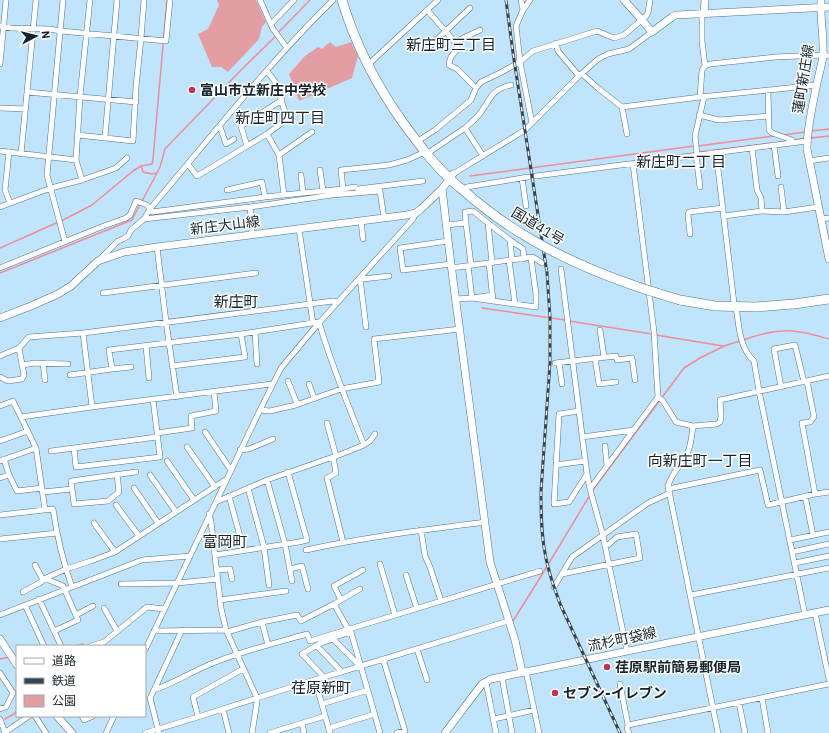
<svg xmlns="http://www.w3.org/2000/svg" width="829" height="733" viewBox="0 0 829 733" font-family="'IBM Plex Sans','Noto Sans JP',sans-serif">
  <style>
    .green { fill: #e39da3 }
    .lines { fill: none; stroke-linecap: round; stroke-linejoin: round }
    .stream { stroke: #ee8d97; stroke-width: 1.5 }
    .street-casing { stroke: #517286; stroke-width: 6 }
    .secondary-casing { stroke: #517286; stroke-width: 8 }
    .highway-casing { stroke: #517286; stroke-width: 10 }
    .street { stroke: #fff; stroke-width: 5 }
    .secondary { stroke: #fff; stroke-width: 7 }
    .highway { stroke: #fff; stroke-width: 9 }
    .rail-casing { stroke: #344551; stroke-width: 3 }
    .rail { stroke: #fff; stroke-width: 1.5; stroke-dasharray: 4.5; stroke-linecap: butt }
    .highway-bridge-casing { stroke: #517286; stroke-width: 10; stroke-linecap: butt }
    .highway-bridge { stroke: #fff; stroke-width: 9 }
    .poi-dot { fill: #c33352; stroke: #fff; stroke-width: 1.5 }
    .labels { text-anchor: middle; stroke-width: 3; stroke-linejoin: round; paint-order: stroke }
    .street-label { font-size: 14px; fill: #16232c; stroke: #fff }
    .poi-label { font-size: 14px; font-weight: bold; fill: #16232c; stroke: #fff; text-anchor: start }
    .neighbourhood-label { font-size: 15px; fill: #16232c; stroke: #fff }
  </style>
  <rect width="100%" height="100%" fill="#c0e4fc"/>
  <!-- green -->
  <path class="green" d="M217,0H256L266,22L262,27L259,39L228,72L221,67H212L198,34L208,29L219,5Z
    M330,42L336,47L351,42L358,56L352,78L299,101L289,74L305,56L318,47L322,49Z"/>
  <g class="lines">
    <!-- stream -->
    <path class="stream" d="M278,33L310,0
      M811,131L829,129
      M783,135L805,132
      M810,138L829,136
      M794,140L806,138
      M698,146L773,136
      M699,152L788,141
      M669,156L695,153
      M141,166L143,172L152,174L157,173L160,167L165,149L242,69L276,36
      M528,175L536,174
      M470,176L694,146
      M142,201L157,173
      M0,248L63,220L92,205L133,171L141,166L152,164L153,159L167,0
      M0,273L132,220L140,204
      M482,308L565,320
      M569,321L652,334
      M656,335L723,346
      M743,340C756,336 769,331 783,331C798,330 814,335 829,339
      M592,491L684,368L700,358L724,346L740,341
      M529,577L543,573
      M513,621L543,573L590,495
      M74,646L83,644
      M0,659L10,657
      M5,719L14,714L17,710"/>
    <!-- street casing -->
    <g class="street-casing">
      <path id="street" d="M63,0L47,175L65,242
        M260,0L273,29L287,48
        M521,0L523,10
        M530,0L523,10L516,26L520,62L532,123
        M427,10L455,42C460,52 456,49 451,57C450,60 449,62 449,65L457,69L476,88
        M271,24L294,0
        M0,26L11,28L49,29L61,31L166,41L170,0
        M455,42L480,30
        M556,43L558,51L579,76
        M430,46L470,8
        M0,64L6,0
        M367,65L371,62L438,0
        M705,66L710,64L775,57L823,55L829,56
        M267,71L276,83L287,119L267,134L279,155
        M582,74L599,89L622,107L700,97L817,85
        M768,91L769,130L772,133L792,140L793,143
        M27,92L136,102
        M700,97L702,70L705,66L702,41V13
        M622,107L627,134
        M0,108L26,109
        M699,115L719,120L769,116
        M220,127L226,144L234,139
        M267,134L247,146L241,126L282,100
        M78,135L133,141L136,87L141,38L144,0
        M105,137L117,0
        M421,139L435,130L471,100L476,88L481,82L500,73L520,62L533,51L597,31L614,38L624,35L646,16L648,13L650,0
        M774,145L778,176
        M752,148L757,190L761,198L762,211
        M0,151L76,160
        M431,151L465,128
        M9,152L5,190L10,203
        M716,152L734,303
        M21,154L36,0
        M696,155L700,187
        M697,155L695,136L704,97
        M483,156L465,128C471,123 477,118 481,112C491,98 492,89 511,85
        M809,161L829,158
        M188,164L197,176L209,169L247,146
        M320,170L323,191L343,189
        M453,174L525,130L579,76L598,59L608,54L629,49L652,32
        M301,175L303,193L323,191
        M536,176L807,141
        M522,178L526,206
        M82,180L76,160L80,96L90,0
        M355,187L343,189L341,170L389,165L407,160L425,152
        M467,187L528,177
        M781,187L784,212
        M358,189L423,181
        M227,190L262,182L265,197L284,195
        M303,193L284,195L279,155L312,132
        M0,207L51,188L82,180L116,168L127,158
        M250,207L332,195L380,191L384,218
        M724,216L762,211L784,212L818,207
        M144,219L250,207L252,235
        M821,219L829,218
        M361,221L363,239
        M466,223L465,212L473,211L488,223L492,263
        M488,223L510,240L512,260
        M446,225L466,223L471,265
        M299,229L313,323
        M690,234L688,215L689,212L723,208
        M510,240L523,249L524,259
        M448,241L400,248L403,270L451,264
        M157,247L166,322L177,397
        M99,260L118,241L123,239L128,236L131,230L144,219L150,209C210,138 267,65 333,0
        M509,260L515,304
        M489,263L493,301L536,307V294L531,258
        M0,268L101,227L126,218L130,215L136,201L147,205L152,212L265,197
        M451,268L533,257L542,263
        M561,269L587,474L590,489L603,536L627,651
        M103,293L256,273
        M493,295L472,298L493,301
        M456,299L472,298L468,266
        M736,307C739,325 739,348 754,361L759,391L805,615
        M366,327L360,278L363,279L389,276
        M600,330L604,357
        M255,332L257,364
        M83,333L92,407
        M146,346L149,378
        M0,356L19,348L29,337L83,333L310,304L333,301L338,302
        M595,358L599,384L616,382
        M43,363L45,380
        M555,363L616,356L617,360L632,358L635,380
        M559,363L562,384
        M22,365L35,363L68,364
        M172,366L245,357L241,334
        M112,369L131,367
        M70,375L112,369L109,350L241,334L319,322C331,364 348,405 364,445L370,441L375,434
        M0,377L8,381L22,379L24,375L19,348
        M288,381L297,404
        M807,381L814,417L810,422L802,423L815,494
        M309,384L314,398
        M781,387L774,349L795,345L804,382
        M658,397L663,401L676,422L693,426L717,424L720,422L721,416L720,400L829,376
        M0,406L13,401L36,448L45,510
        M260,410L270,411L296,405L341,389L379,382L374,339L460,329
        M579,411L559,414L554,504L569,502L587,474
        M21,417L92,407L272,384
        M327,423L336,456
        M693,426C692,435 691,446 687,454C681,465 671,474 668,486L718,733
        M205,432L231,470
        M157,433L192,428L191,416L216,411L214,392
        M582,437L634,430
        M0,441L28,431
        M605,446L607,466
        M187,447L215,487
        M74,448L76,467L160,457L153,399
        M240,450L249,449L273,439
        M51,451L157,437
        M334,457L364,445
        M4,459L9,475L17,491L42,488
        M0,461L36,448
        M167,461L194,500
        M556,465L585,461
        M117,474L119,492L108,501L74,504L71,481L136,472
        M150,475L176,512
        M0,478L9,475
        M267,480L285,544L292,581
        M134,488L158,523
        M248,488L264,547L269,585
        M590,489L658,397L654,332L633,164
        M668,489L760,470L768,505L815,494L829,492
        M43,492L72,489
        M229,496L244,551
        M805,496L813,535
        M216,502L267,480L333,457L336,473L327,478L343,542
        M116,505L139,536
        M209,514L211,522L221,608L226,630L257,698V702L252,733
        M0,515L53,509C57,536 63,562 72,587
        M94,523L115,552
        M421,530L425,556L430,567L441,601
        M0,539L57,533
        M790,540L829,532
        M306,550C365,537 425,530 485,522
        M792,552L829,544
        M215,555L299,542L307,540L288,472
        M795,563L829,556
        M380,564L395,615
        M35,565L43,580H49L63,586L78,620L54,631L39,599
        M290,569L302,566L308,589
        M217,570L230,569L232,579
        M562,574L640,558L636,534L617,537L608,545L605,546
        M406,575L417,609
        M121,584L177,583L218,579
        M554,587L572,557L648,503L670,493
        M23,592L41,582L46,578L66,569L91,561L115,552L225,480
        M691,595L829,568
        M220,600L286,591
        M341,600L334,586L363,570
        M334,604L360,589
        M25,605L44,646
        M104,608L117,631
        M815,613L829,679
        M0,615L142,560L190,556
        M76,615L93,606
        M262,622L297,615L301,621L334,604L348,629
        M54,631L61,646
        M154,631L226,630
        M227,632L262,622L268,645
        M333,639L360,666
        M91,646L104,642L147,607L164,609
        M317,646L342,672
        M417,649L427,680
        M145,650L260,410L281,368L318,324L413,219L416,213
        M383,659L405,731L397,733
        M526,671L539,733
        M0,673L13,693L6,707L0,709
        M324,677L302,654L321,643L333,639L334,637L351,632L380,733
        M502,677L512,733
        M315,680L330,733
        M486,682L496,733
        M620,684L628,725L627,729L629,733
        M154,690C174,683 193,671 213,663C243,651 275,643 307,634L310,641L540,571
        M762,698L768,733
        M739,703L745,733
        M322,704L368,690
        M223,709L229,733
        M35,716L46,733
        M82,716L84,720L93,716
        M198,717L193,697L243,669
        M0,719L5,733
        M494,719L534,710
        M302,723L304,733
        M628,725L829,684
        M329,728L375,714
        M4,733L29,716
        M106,733L114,716
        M145,733L201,716L257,698L324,677L361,666L508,621
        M159,733L150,698L154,690L182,630
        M270,733L325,716"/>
    </g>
    <!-- secondary casing -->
    <g class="secondary-casing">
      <path id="secondary" d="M624,0L642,20L652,32L672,17L676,15L829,7
        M821,0C820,18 824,37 823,55C822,64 819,74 817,83C813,104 807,127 807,149L829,259
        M704,13L705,0
        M442,189L451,264L490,562L515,640L522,672
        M0,318L31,306L58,294L71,286L98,261L124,252L157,247L407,215L416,213L421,209L442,189L453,174
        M0,639L17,665
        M57,716L72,733
        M445,733L479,688L482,684L491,679L829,610"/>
    </g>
    <!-- highway casing -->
    <g class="highway-casing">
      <path id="highway" d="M342,0C356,47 376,85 404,124C418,143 432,162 449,178C456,185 465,191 472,198
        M680,300L715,306L756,307L794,304L829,299"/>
    </g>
    <!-- street -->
    <use href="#street" class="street"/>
    <!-- secondary -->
    <use href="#secondary" class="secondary"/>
    <!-- highway -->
    <use href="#highway" class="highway"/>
    <!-- rail casing -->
    <g class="rail-casing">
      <path id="rail" d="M506,0L513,53L547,273L550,317V363L541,491C541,512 541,532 545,553C548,571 554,588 561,606L620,733"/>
    </g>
    <!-- rail -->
    <use href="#rail" class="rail"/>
    <!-- highway-bridge casing -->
    <g class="highway-bridge-casing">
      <path id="highway-bridge" d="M472,198C487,210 502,222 519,232C568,263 624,284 680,300"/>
    </g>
    <!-- highway-bridge -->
    <use href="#highway-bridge" class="highway-bridge"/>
  </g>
  <!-- markers -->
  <g class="poi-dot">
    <circle cx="192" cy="90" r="4"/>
    <circle cx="607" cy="667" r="4"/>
    <circle cx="555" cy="693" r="4"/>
  </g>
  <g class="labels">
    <!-- street labels -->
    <g class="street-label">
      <text transform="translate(803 79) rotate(-81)" y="5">蓮町新庄線</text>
      <text transform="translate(225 225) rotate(-7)" y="5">新庄大山線</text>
      <text transform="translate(538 226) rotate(31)" y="5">国道41号</text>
      <text transform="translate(622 639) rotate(-12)" y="5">流杉町袋線</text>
    </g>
    <!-- poi labels -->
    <g class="poi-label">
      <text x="200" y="95">富山市立新庄中学校</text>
      <text x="615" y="672">荏原駅前簡易郵便局</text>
      <text x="563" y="698">セブン-イレブン</text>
    </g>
    <!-- neighbourhood labels -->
    <g class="neighbourhood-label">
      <text x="451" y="50">新庄町三丁目</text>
      <text x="280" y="123">新庄町四丁目</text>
      <text x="681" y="167">新庄町二丁目</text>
      <text x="236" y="307">新庄町</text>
      <text x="700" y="466">向新庄町一丁目</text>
      <text x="225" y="547">富岡町</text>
      <text x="321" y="693">荏原新町</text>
    </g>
  </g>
  <!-- legend -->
  <rect x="16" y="645" width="130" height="72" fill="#ffffff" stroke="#a2a7ab"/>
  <rect x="24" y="658" width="20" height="6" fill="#ffffff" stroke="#a2a7ab"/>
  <text x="52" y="665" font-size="12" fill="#16232c">道路</text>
  <rect x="24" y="678" width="20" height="6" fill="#344551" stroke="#a2a7ab"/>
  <text x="52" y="685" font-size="12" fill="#16232c">鉄道</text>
  <rect x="24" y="695" width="20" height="12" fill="#e39da3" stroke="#a2a7ab"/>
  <text x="52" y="705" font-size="12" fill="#16232c">公園</text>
  <!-- north arrow -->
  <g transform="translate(36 36) rotate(83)" stroke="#ffffff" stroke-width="3" paint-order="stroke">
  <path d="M0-3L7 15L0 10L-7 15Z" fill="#16232c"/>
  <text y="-6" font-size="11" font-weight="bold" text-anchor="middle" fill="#16232c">N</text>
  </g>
</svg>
